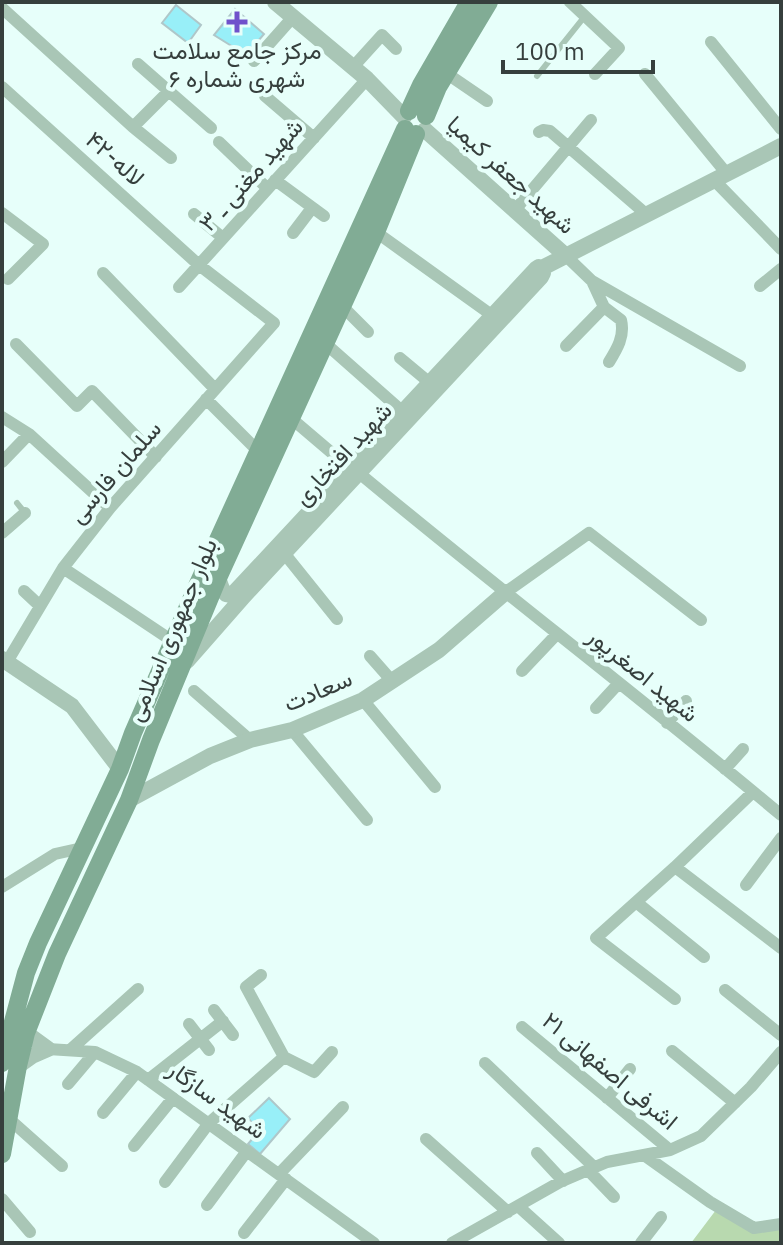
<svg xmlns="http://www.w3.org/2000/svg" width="783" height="1245" viewBox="0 0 783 1245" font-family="'IBM Plex Sans',Vazirmatn,sans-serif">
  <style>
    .green { fill: #b8d9af }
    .building { fill: #98eff8; stroke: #afc7c9; stroke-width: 2 }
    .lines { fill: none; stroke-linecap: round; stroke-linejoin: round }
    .service { stroke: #a9c6b6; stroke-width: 6 }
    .minor { stroke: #a9c6b6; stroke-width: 12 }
    .tertiary { stroke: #a9c6b6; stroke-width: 16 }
    .secondary { stroke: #81ac95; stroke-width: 18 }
    .poi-dot { fill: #6f51cb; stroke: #e7fffa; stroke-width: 3 }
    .labels { text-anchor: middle; stroke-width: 8; stroke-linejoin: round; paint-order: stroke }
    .poi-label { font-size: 24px; fill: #363f3d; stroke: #e7fffa }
    .street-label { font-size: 24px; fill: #363f3d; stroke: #e7fffa }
  </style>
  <rect width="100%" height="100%" fill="#e7fffa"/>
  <!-- green -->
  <path class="green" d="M719,1206L754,1228L781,1223V1243H691Z"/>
  <!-- building -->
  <path class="building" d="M176,5L201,25L188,43L162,23Z
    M235,9L264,34L246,55L214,35Z
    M269,1098L290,1119L260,1154L248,1144L259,1131L248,1118Z"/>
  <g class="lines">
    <!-- service -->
    <path class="service" d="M537,76L585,16
      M17,503L25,513"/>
    <!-- minor -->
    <path class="minor" d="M570,2L619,48L595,74
      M2,8L133,127L169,91
      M711,42L781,129
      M254,61L293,17
      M138,64L211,128
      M353,67L382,35L396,49
      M446,73L487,101
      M645,74L727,174
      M2,87L199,265L274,323L110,508L63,568L7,662
      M265,96L314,138
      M133,127L171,158
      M539,132L543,130L550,131L646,214
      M219,142L267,188
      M275,180L324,216
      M715,181L781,249
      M515,210L591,120
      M2,213L43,244L8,279
      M194,214L223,238
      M376,232L493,316
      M293,233L312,208
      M566,256L592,281L604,307L566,346
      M103,273L215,389
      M592,281L740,366
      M760,286L781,269
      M179,287L367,79
      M343,307L368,332
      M604,307L621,320C625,336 617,349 609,362
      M16,344L77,406L92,391L156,457
      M326,344L403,412
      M400,358L430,383
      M206,399L258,451
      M2,417L29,434L110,508
      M292,419L339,459
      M2,462L29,434
      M359,473C498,589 642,698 781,815
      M2,533L25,513
      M284,553L337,619
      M63,568L174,642
      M24,591L40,606
      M506,592L589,533L701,620
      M370,656L392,681
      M522,671L557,634
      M194,691L250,740
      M363,700L435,787
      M596,708L619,683
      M667,723L686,701
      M292,730L367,820
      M725,769L743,749
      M675,867L781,948
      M746,885L781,838
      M2,887L55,854L82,848
      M636,902L704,957
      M725,990L781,1035
      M675,999L596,938L675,867L753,792
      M214,1010L233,1035
      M189,1024L209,1050
      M522,1027L670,1150
      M48,1049L95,1052L137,1072L374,1243
      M70,1050L138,989
      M672,1051L735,1103
      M284,1057L314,1072L332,1052
      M485,1063L594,1167
      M148,1080L223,1021
      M68,1084L95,1052
      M607,1098L630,1069
      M103,1113L137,1072
      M8,1118L62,1166
      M426,1139L508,1212
      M134,1146L173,1098
      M537,1153L563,1181
      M644,1155L710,1202L754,1228L781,1224
      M588,1170L614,1197
      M279,1174L343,1107
      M165,1182L209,1123L284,1057L246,987L261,975
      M2,1199L30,1232
      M207,1205L247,1151
      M518,1206L559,1243
      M244,1233L286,1179
      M452,1243L560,1182L588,1170L607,1162L670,1150L701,1136L751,1087L781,1052
      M641,1243L661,1217"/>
    <!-- tertiary -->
    <path class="tertiary" d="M275,2L367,79L404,117
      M425,130L566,256
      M542,268L781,146
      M2,659L72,706L120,769
      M187,661L244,596L541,277L543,273L542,268L539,267L536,269L232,595L226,594L222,589L218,578
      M129,800L210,756L250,740L292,730L363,700L439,650L506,592
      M18,1066L32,1056L48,1049L26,1033"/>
    <!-- secondary -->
    <path class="secondary" d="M409,111L421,85L469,2
      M426,116L438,87L489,2
      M2,1063L26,973L38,943L120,769L133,733L197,586L405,129
      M2,1154L18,1066L26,1033L57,954L129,800L151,740L218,578L376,232L416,134"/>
  </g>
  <!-- markers -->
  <path class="poi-dot" d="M233 10h8v8h8v8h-8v8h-8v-8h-8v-8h8z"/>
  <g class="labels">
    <!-- poi labels -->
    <g class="poi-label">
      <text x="237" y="59">مرکز جامع سلامت<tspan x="237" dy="28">شهری شماره ۶</tspan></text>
    </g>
    <!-- street labels -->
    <g class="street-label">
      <text transform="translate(115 159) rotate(42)" y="8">لاله-۴۲</text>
      <text transform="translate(251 175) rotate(-48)" y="8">شهید مغنی ـ ۳</text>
      <text transform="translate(511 175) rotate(42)" y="8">شهید جعفر کیمیا</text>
      <text transform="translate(343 454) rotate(-47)" y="8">شهید افتخاری</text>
      <text transform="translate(115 472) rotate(-49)" y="8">سلمان فارسی</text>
      <text transform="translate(172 630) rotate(-67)" y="8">بلوار جمهوری اسلامی</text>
      <text transform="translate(643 675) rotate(39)" y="8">شهید اصغرپور</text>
      <text transform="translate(318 691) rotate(-23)" y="8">سعادت</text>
      <text transform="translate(610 1071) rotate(40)" y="8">اشرفی اصفهانی ۲۱</text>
      <text transform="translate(217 1100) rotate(36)" y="8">شهید سازگار</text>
    </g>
  </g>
  <!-- border -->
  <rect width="783" height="1245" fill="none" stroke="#363f3d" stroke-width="8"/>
  <!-- scale -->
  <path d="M503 60v12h150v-12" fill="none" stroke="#363f3d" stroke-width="4"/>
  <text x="515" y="60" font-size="24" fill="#363f3d" stroke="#e7fffa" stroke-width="6" paint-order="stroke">100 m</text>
</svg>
